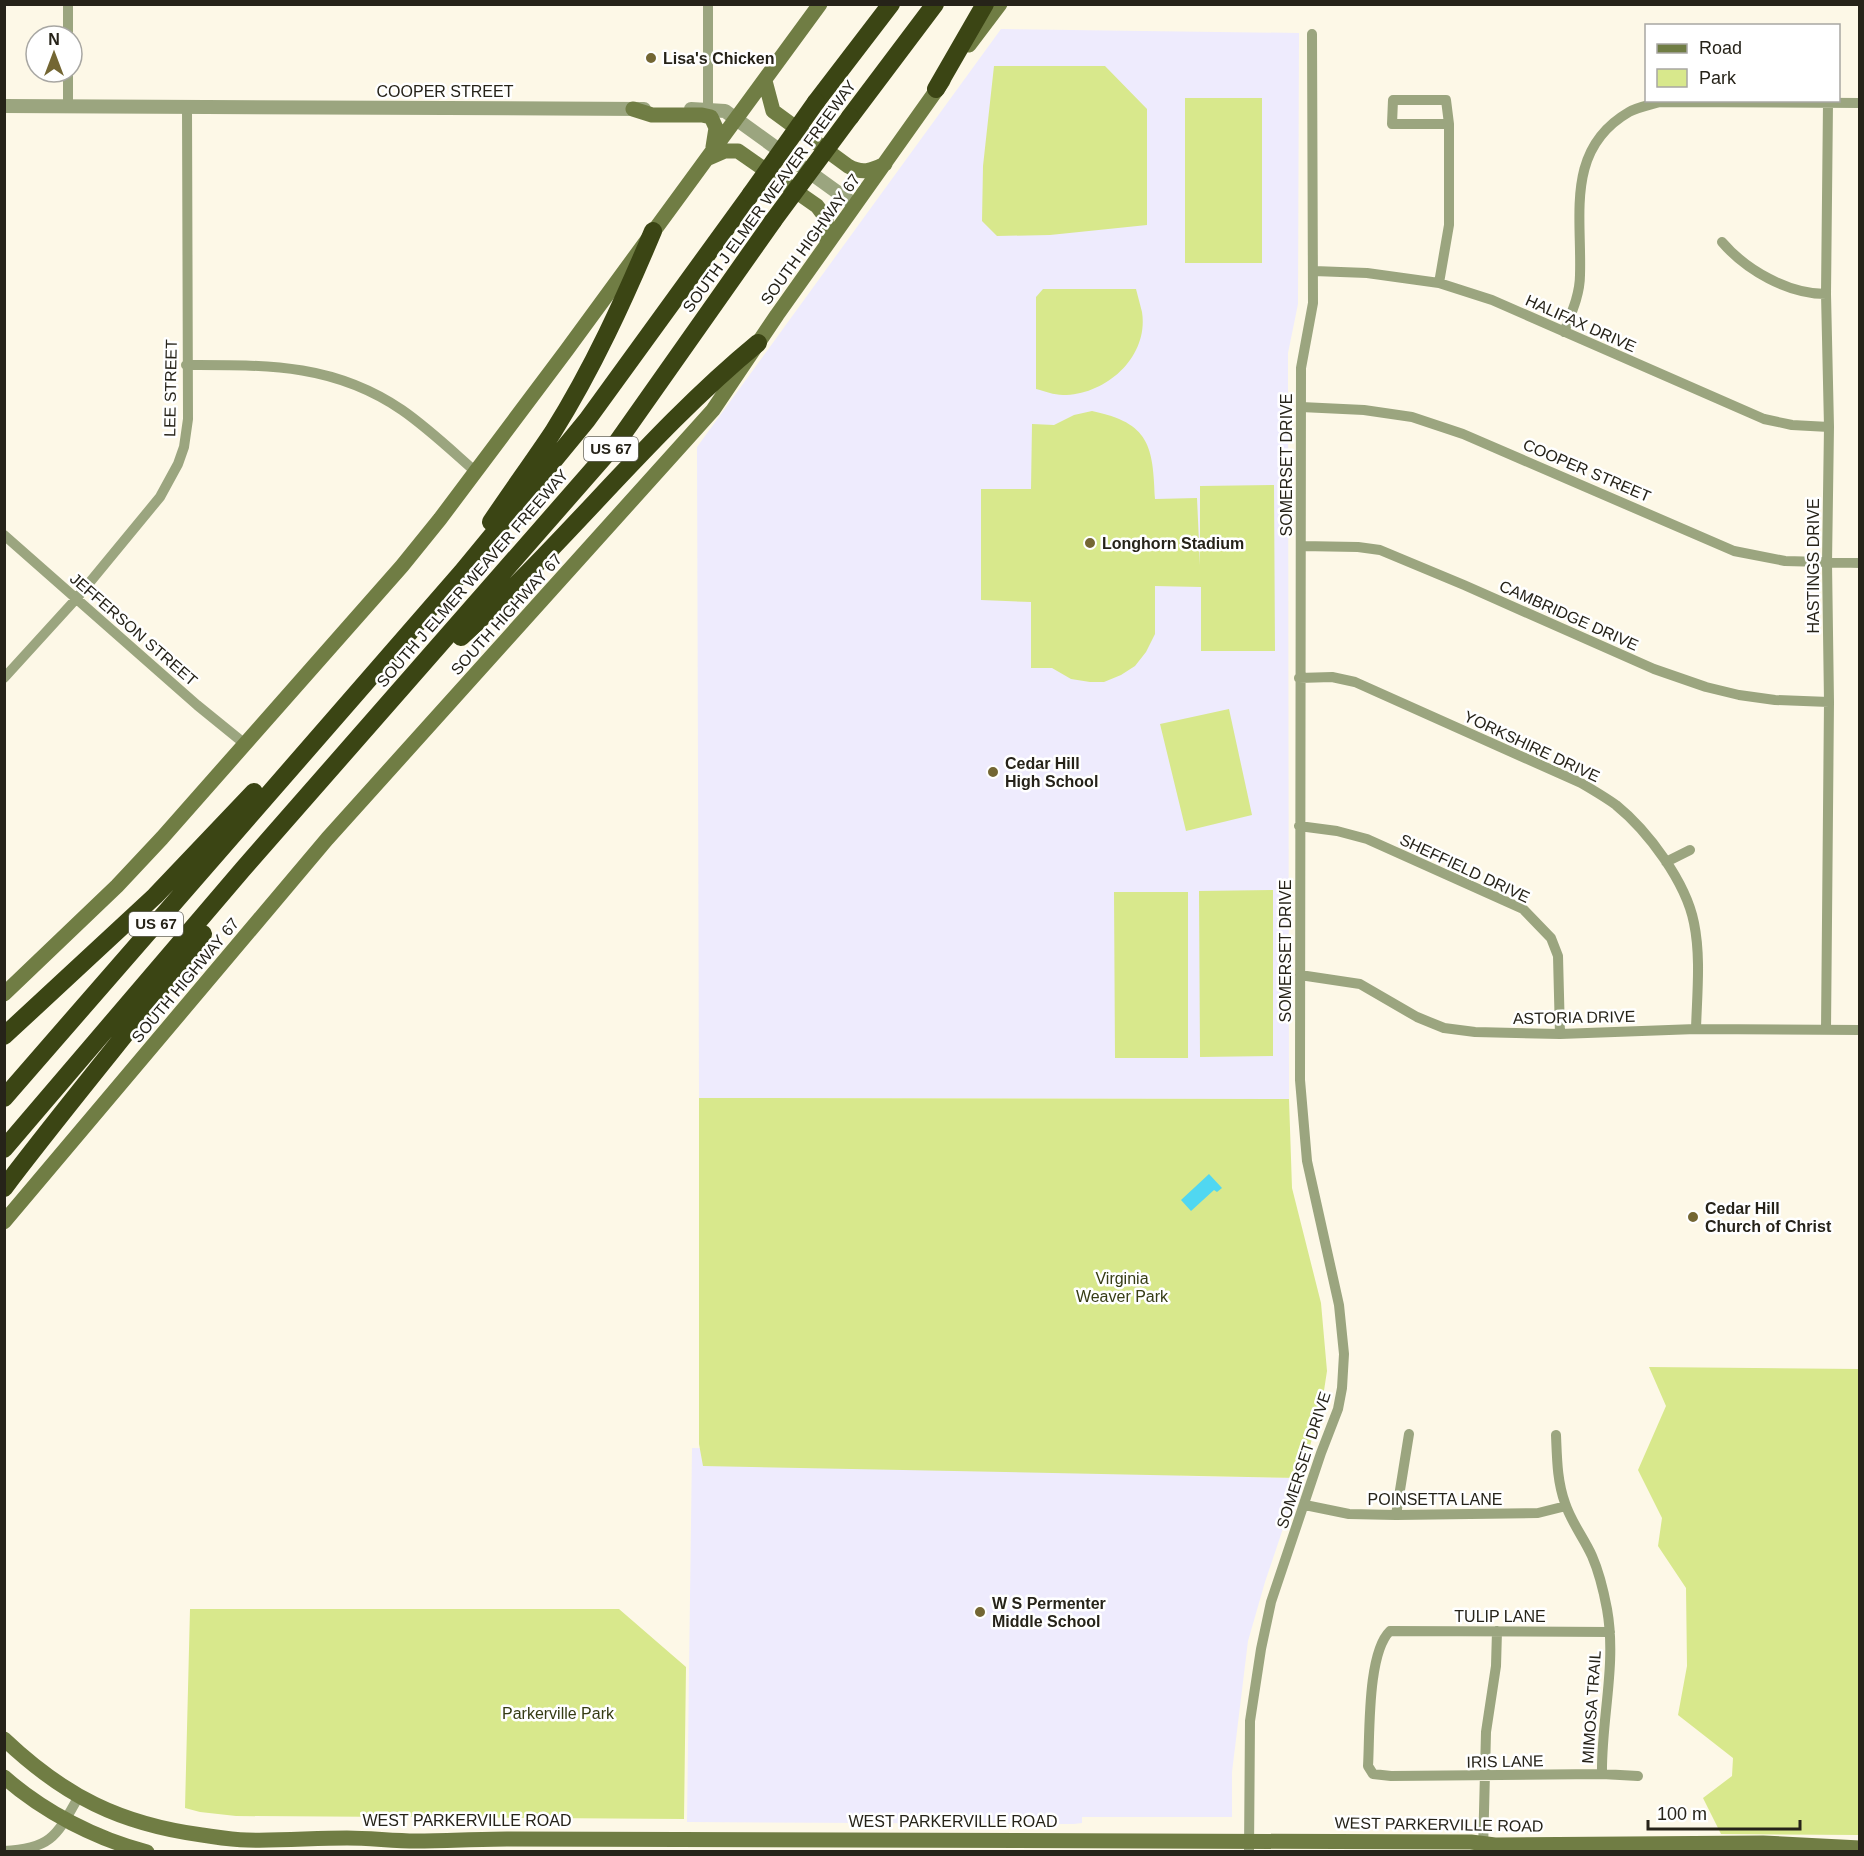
<svg xmlns="http://www.w3.org/2000/svg" width="1864" height="1856" viewBox="0 0 1864 1856" font-family="Helvetica,sans-serif">
  <style>
    .education { fill: #eeebfd }
    .green { fill: #d8e88c }
    .water { fill: #50d7f1 }
    .lines { fill: none; stroke-linecap: round; stroke-linejoin: round }
    .minor { stroke: #9ba57f; stroke-width: 10 }
    .tertiary { stroke: #9ba57f; stroke-width: 14 }
    .secondary { stroke: #707d44; stroke-width: 15 }
    .motorway { stroke: #3b4514; stroke-width: 18 }
    .motorway-bridge { stroke: #3b4514; stroke-width: 18 }
    .poi-dot { fill: #736633; stroke: #fff; stroke-width: 2 }
    .labels { text-anchor: middle; stroke-width: 5; stroke-linejoin: round; paint-order: stroke }
    .shield { fill: #fff; stroke: #67655e; stroke-width: 1.5 }
    .shield-label { font-size: 15px; font-weight: bold; fill: #262319 }
    .poi-label { font-size: 16px; font-weight: bold; fill: #262319; stroke: #fff; text-anchor: start }
    .street-label { font-size: 16px; fill: #262319; stroke: #fff }
    .park-label { font-size: 16px; fill: #363c14; stroke: #fff }
  </style>
  <rect width="100%" height="100%" fill="#fdf8e7"/>
  <!-- education -->
  <path class="education" d="M1001,29L1299,33L1298,304L1288,353L1289,1099L699,1098L697,447Z
    M692,1448L1180,1457V1476L1300,1478L1265,1582L1248,1641L1232,1772V1817H1082V1823L1074,1824L687,1822Z"/>
  <!-- green -->
  <path class="green" d="M994,66H1105L1147,109V225L1050,235L997,236L982,221L983,166Z
    M1185,98H1262V263H1185Z
    M1043,289H1136C1138,297 1140,304 1142,312C1149,357 1106,395 1063,395C1054,395 1044,391 1036,389V297Z
    M1092,411C1150,423 1153,446 1155,499L1197,498L1200,565V486L1274,485L1275,651H1201V587L1155,586V634L1146,652L1135,666L1121,675L1104,682H1090L1071,679L1052,668H1031V602L981,600V489H1031L1032,424L1054,425L1074,415Z
    M1229,709L1252,815L1186,831L1160,724Z
    M1273,890V1056L1200,1057L1199,891Z
    M1114,892H1188V1058H1115Z
    M699,1098L1289,1099L1292,1188L1321,1303L1327,1371L1321,1410L1300,1478L703,1466L699,1444Z
    M1649,1367L1859,1369V1835L1721,1834L1703,1798L1732,1776L1733,1758L1678,1715L1687,1666L1686,1588L1658,1546L1662,1518L1638,1470L1666,1406Z
    M190,1609H619L686,1667L684,1819L236,1816L200,1812L185,1808Z"/>
  <!-- water -->
  <path class="water" d="M1209,1174L1222,1188L1217,1192L1214,1190L1191,1211L1181,1200Z"/>
  <g class="lines">
    <!-- minor -->
    <path class="minor" d="M68,36V4
      M68,106V72
      M708,108V4
      M1722,242C1746,270 1788,294 1826,294
      M1314,271L1367,273L1439,283L1492,300L1764,419L1792,425L1829,427
      M1439,283L1449,225V124L1446,100H1393L1392,124H1449
      M1564,332C1571,314 1580,295 1580,275C1582,215 1565,149 1629,112C1638,107 1650,105 1660,102L1860,103
      M186,365C266,365 333,363 402,410C428,428 452,451 476,472
      M1301,407L1364,410L1412,417L1463,434L1734,551L1785,561L1860,563
      M4,535L197,705L245,744
      M1301,546L1358,547L1380,550L1464,585L1654,669L1706,687L1739,695L1775,700L1829,702
      M4,678L76,599L160,497L178,464L184,447L188,419L187,108
      M1299,678L1332,677L1355,682L1581,783C1593,790 1605,797 1616,805C1648,831 1686,882 1694,923C1701,957 1697,994 1696,1029
      M1299,826L1337,831L1367,839L1523,909L1551,938L1558,956L1560,1034
      M1666,862L1690,850
      M1300,975L1360,984L1417,1017L1444,1028L1475,1032L1560,1034L1696,1029L1860,1030
      M1826,1030L1829,702L1827,563L1829,427L1826,294L1828,103
      M1556,1435C1557,1458 1557,1481 1565,1503C1571,1522 1584,1538 1592,1556C1599,1572 1604,1593 1607,1609C1617,1665 1601,1719 1602,1774
      M1305,1505L1349,1514L1396,1515L1538,1513L1566,1506
      M1396,1515L1409,1434
      M1610,1632L1390,1631C1367,1653 1370,1735 1368,1766L1373,1774L1391,1776L1602,1774L1638,1776
      M4,1851C52,1849 57,1835 79,1796
      M1249,1852L1250,1721L1261,1649L1271,1602L1321,1453L1338,1409L1342,1388L1344,1354L1339,1305L1307,1161L1300,1080L1301,368L1313,303L1312,34
      M1483,1852L1486,1732L1496,1666L1497,1631"/>
    <!-- tertiary -->
    <path class="tertiary" d="M4,106L644,109
      M691,109L725,111L855,205"/>
    <!-- secondary -->
    <path class="secondary" d="M969,45L1000,4
      M765,81L773,111L848,166C862,174 871,171 885,164
      M633,109L652,115H702L711,117L716,128L713,147
      M709,158L725,151H738L817,206L826,218L827,244
      M4,994L117,886L162,838L402,566L440,519L566,351L820,4
      M4,1222L327,839L713,410L777,315L943,81
      M4,1739C64,1796 120,1824 202,1835C216,1837 232,1840 247,1840C280,1841 314,1838 347,1838C370,1838 393,1841 416,1841C446,1841 477,1839 507,1839L1471,1842L1495,1845L1763,1843L1860,1848
      M4,1777C44,1812 96,1839 147,1852"/>
    <!-- motorway -->
    <path class="motorway" d="M936,89L985,4
      M816,102L891,4
      M850,117L935,4
      M491,522C511,492 533,462 553,432C593,368 624,300 653,231
      M461,637C565,544 651,431 758,343
      M4,1036L155,896L254,792
      M4,1098L462,572L587,420L751,194
      M4,1149L243,869L618,441L773,221
      M4,1188C69,1102 139,1020 203,934"/>
    <!-- motorway-bridge -->
    <path class="motorway-bridge" d="M751,194L816,102
      M773,221L850,117"/>
  </g>
  <!-- markers -->
  <g class="poi-dot">
    <circle cx="651" cy="58" r="6"/>
    <circle cx="1090" cy="543" r="6"/>
    <circle cx="993" cy="772" r="6"/>
    <circle cx="1693" cy="1217" r="6"/>
    <circle cx="980" cy="1612" r="6"/>
  </g>
  <g class="labels">
    <!-- shield labels -->
    <g class="shield">
      <rect x="584" y="437" width="54" height="24" rx="4.5"/>
      <rect x="129" y="912" width="54" height="24" rx="4.5"/>
    </g>
    <g class="shield-label">
      <text x="611" y="454">US 67</text>
      <text x="156" y="929">US 67</text>
    </g>
    <!-- poi labels -->
    <g class="poi-label">
      <text x="663" y="64">Lisa's Chicken</text>
      <text x="1102" y="549">Longhorn Stadium</text>
      <text x="1005" y="769">Cedar Hill<tspan x="1005" dy="18">High School</tspan></text>
      <text x="1705" y="1214">Cedar Hill<tspan x="1705" dy="18">Church of Christ</tspan></text>
      <text x="992" y="1609">W S Permenter<tspan x="992" dy="18">Middle School</tspan></text>
    </g>
    <!-- street labels -->
    <g class="street-label">
      <text x="445" y="97">COOPER STREET</text>
      <text transform="translate(769 196) rotate(-54)" y="6">SOUTH J ELMER WEAVER FREEWAY</text>
      <text transform="translate(810 239) rotate(-54)" y="6">SOUTH HIGHWAY 67</text>
      <text transform="translate(1581 323) rotate(24)" y="6">HALIFAX DRIVE</text>
      <text transform="translate(170 388) rotate(-89)" y="6">LEE STREET</text>
      <text transform="translate(1286 465) rotate(-90)" y="6">SOMERSET DRIVE</text>
      <text transform="translate(1587 470) rotate(23)" y="6">COOPER STREET</text>
      <text transform="translate(1813 566) rotate(-90)" y="6">HASTINGS DRIVE</text>
      <text transform="translate(472 578) rotate(-49)" y="6">SOUTH J ELMER WEAVER FREEWAY</text>
      <text transform="translate(506 614) rotate(-48)" y="6">SOUTH HIGHWAY 67</text>
      <text transform="translate(1569 615) rotate(24)" y="6">CAMBRIDGE DRIVE</text>
      <text transform="translate(134 629) rotate(41)" y="6">JEFFERSON STREET</text>
      <text transform="translate(1532 746) rotate(25)" y="6">YORKSHIRE DRIVE</text>
      <text transform="translate(1465 868) rotate(25)" y="6">SHEFFIELD DRIVE</text>
      <text transform="translate(1285 951) rotate(-90)" y="6">SOMERSET DRIVE</text>
      <text transform="translate(185 980) rotate(-50)" y="6">SOUTH HIGHWAY 67</text>
      <text transform="translate(1574 1017) rotate(-1)" y="6">ASTORIA DRIVE</text>
      <text transform="translate(1303 1460) rotate(-72)" y="6">SOMERSET DRIVE</text>
      <text x="1435" y="1505">POINSETTA LANE</text>
      <text x="1500" y="1622">TULIP LANE</text>
      <text transform="translate(1591 1707) rotate(-86)" y="6">MIMOSA TRAIL</text>
      <text transform="translate(1505 1761) rotate(-1)" y="6">IRIS LANE</text>
      <text x="467" y="1826">WEST PARKERVILLE ROAD</text>
      <text x="953" y="1827">WEST PARKERVILLE ROAD</text>
      <text transform="translate(1439 1824) rotate(1)" y="6">WEST PARKERVILLE ROAD</text>
    </g>
    <!-- park labels -->
    <g class="park-label">
      <text x="1122" y="1284">Virginia<tspan x="1122" dy="18">Weaver Park</tspan></text>
      <text x="558" y="1719">Parkerville Park</text>
    </g>
  </g>
  <!-- border -->
  <rect width="1864" height="1856" fill="none" stroke="#262319" stroke-width="12"/>
  <!-- legend -->
  <rect x="1645" y="24" width="195" height="78" fill="#ffffff" stroke="#a8a7a3" stroke-width="1.5"/>
  <rect x="1657" y="44" width="30" height="9" fill="#707d44" stroke="#a8a7a3" stroke-width="1.5"/>
  <text x="1699" y="54" font-size="18" fill="#262319">Road</text>
  <rect x="1657" y="69" width="30" height="18" fill="#d8e88c" stroke="#a8a7a3" stroke-width="1.5"/>
  <text x="1699" y="84" font-size="18" fill="#262319">Park</text>
  <!-- north arrow -->
  <g transform="translate(54 54)"><circle r="28" fill="#ffffff" stroke="#a8a7a3" stroke-width="1.5"/>
  <path d="M0-4.5L10 22L0 15L-10 22Z" fill="#736633"/>
  <text y="-9" font-size="16" font-weight="bold" text-anchor="middle" fill="#262319">N</text>
  </g>
  <!-- scale -->
  <path d="M1648 1820v9h152v-9" fill="none" stroke="#262319" stroke-width="3"/>
  <text x="1657" y="1820" font-size="18" fill="#262319" stroke="#ffffff" stroke-width="4.5" paint-order="stroke">100 m</text>
</svg>
